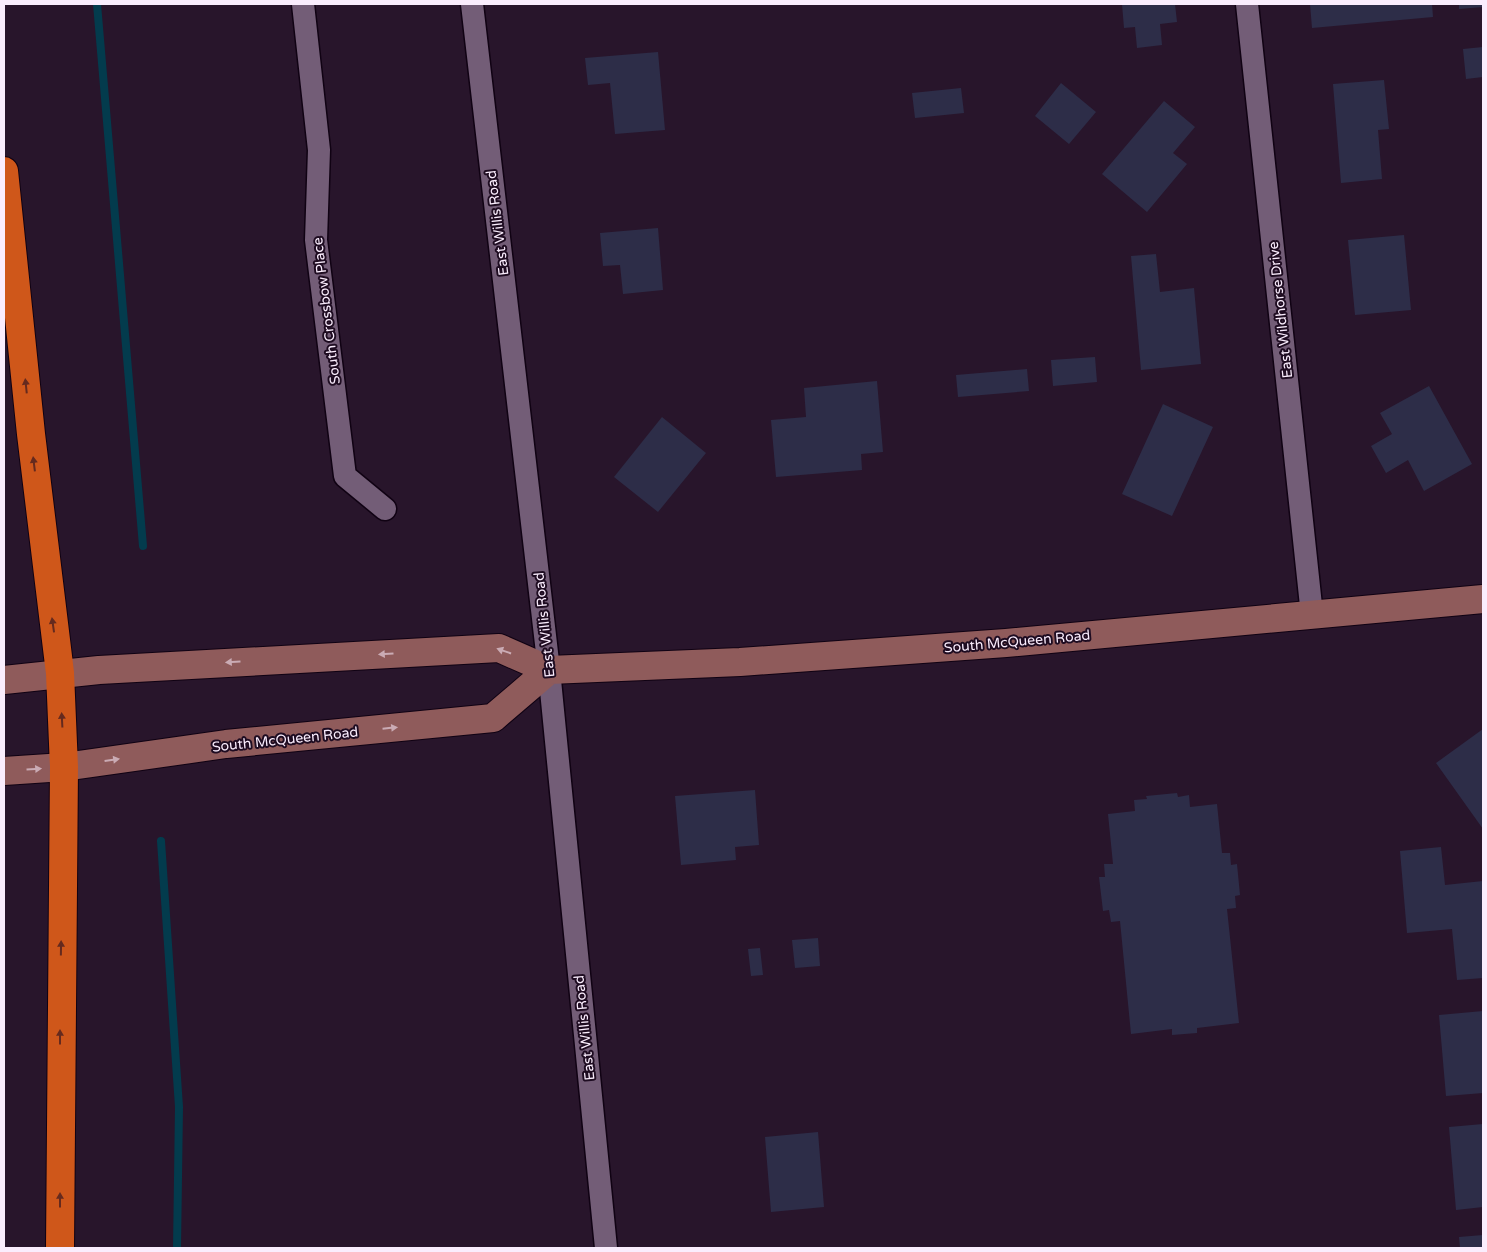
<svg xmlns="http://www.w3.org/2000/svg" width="1487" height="1252" viewBox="0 0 1487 1252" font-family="'Varela Round',sans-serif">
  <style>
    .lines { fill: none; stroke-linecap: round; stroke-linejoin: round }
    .stream { stroke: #033b4d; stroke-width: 8 }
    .building { fill: #2d2d48 }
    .minor-casing { stroke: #100213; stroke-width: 25 }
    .secondary-casing { stroke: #100213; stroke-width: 30 }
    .motorway-casing { stroke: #100213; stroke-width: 30 }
    .minor { stroke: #735d77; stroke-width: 22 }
    .secondary { stroke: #8f5b5b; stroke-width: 28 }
    .motorway { stroke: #cf571a; stroke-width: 28 }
    .oneway { fill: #652a1e }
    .oneway2 { fill: #caabb4 }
    .labels { text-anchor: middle; stroke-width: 4; stroke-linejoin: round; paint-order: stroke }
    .street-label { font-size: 14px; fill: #faedfd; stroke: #1e0c21 }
  </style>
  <rect width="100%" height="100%" fill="#28152b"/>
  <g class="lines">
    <!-- stream -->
    <path class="stream" d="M97,4L143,546
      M161,841L179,1107L177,1248"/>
  </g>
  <!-- building -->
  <path class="building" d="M1122,4H1175L1177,22L1160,24L1162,45L1137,48L1135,27L1124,28Z
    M1310,4H1432L1433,17L1312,28Z
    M1459,4H1483V7L1459,9Z
    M1483,47V77L1466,79L1463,49Z
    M658,52L665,130L615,134L610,83L588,85L585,58Z
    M1384,80L1389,129L1378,130L1382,179L1341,183L1333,84Z
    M1061,83L1096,112L1069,144L1035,116Z
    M961,88L964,113L915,118L912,93Z
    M1164,101L1195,127L1173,153L1187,164L1147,212L1102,174Z
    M658,228L663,290L623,294L620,265L603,266L600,233Z
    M1404,235L1411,310L1355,315L1348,240Z
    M1156,254L1160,292L1194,288L1201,364L1141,370L1131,256Z
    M1095,357L1097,382L1053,386L1051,360Z
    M1027,369L1029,391L958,397L956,375Z
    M877,381L883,452L861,454L862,470L776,477L771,420L806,417L804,388Z
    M1429,386L1472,464L1424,491L1408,460L1386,473L1371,446L1392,434L1380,413Z
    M1163,404L1213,427L1172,516L1122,494Z
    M662,417L706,453L658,512L614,477Z
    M1483,729V829L1436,763Z
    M755,790L759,845L735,847L736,860L681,865L675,796Z
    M1177,793L1178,797L1189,795L1190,807L1217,804L1222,853H1230L1231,865L1237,864L1240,895L1235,896L1236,908L1227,909L1239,1023L1197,1028V1033L1172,1035V1029L1131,1034L1120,921L1111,922L1109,910L1103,911L1099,877H1105L1104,864H1113L1108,814L1135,811L1134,800L1147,799L1146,796Z
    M1441,847L1445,885L1483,881V978L1457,980L1452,929L1407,933L1400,851Z
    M818,938L820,966L795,968L792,940Z
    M760,948L763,975L751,976L748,949Z
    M1483,1011V1093L1446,1096L1439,1015Z
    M1483,1124V1207L1456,1210L1449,1127Z
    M818,1132L824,1207L771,1212L765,1137Z
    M1483,1235V1248H1460L1459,1237Z"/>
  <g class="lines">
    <!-- minor casing -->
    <g class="minor-casing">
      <path id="minor" d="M303,4L319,150L316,240L345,476L385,509
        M472,4L549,670L606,1248
        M1247,4L1312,615"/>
    </g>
    <!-- secondary casing -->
    <g class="secondary-casing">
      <path id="secondary" d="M4,680L99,670L499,648L549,670L740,662L1006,643L1483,599
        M4,771L64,767L226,744L493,718L549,670"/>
    </g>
    <!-- motorway casing -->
    <g class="motorway-casing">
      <path id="motorway" d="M4,171L31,434L60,673L64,767L60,1248"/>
    </g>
    <!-- minor -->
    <use href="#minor" class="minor"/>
    <!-- secondary -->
    <use href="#secondary" class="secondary"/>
    <!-- motorway -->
    <use href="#motorway" class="motorway"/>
  </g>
  <!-- one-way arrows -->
  <defs><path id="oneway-solid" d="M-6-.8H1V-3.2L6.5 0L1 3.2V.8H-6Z" transform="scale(1.25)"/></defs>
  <g class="oneway">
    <use href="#oneway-solid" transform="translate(26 386) rotate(-96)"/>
    <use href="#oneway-solid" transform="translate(34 464) rotate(-97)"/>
    <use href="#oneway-solid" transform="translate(53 625) rotate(-98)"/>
    <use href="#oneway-solid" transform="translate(62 720) rotate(-93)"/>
    <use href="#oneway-solid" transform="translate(61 948) rotate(-89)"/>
    <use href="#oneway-solid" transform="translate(60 1037) rotate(-90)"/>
    <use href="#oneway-solid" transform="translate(60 1200) rotate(-90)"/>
  </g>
  <g class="oneway2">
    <use href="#oneway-solid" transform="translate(504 651) rotate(-161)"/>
    <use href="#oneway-solid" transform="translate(386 654) rotate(176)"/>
    <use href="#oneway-solid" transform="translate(233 662) rotate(177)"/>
    <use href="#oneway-solid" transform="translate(390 728) rotate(-6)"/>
    <use href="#oneway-solid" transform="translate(112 760) rotate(-8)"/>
    <use href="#oneway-solid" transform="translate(34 769) rotate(-4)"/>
  </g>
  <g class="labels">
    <!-- street labels -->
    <g class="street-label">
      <text transform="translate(497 223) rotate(-97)" y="5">East Willis Road</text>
      <text transform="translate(1280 310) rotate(-96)" y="5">East Wildhorse Drive</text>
      <text transform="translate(326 311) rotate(-97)" y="5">South Crossbow Place</text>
      <text transform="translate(544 625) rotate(-96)" y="5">East Willis Road</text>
      <text transform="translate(1017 641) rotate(-5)" y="5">South McQueen Road</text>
      <text transform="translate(285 739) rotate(-6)" y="5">South McQueen Road</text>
      <text transform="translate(584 1028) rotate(-96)" y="5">East Willis Road</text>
    </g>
  </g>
  <!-- border -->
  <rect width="1487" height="1252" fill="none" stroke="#faedfd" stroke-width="10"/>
</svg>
